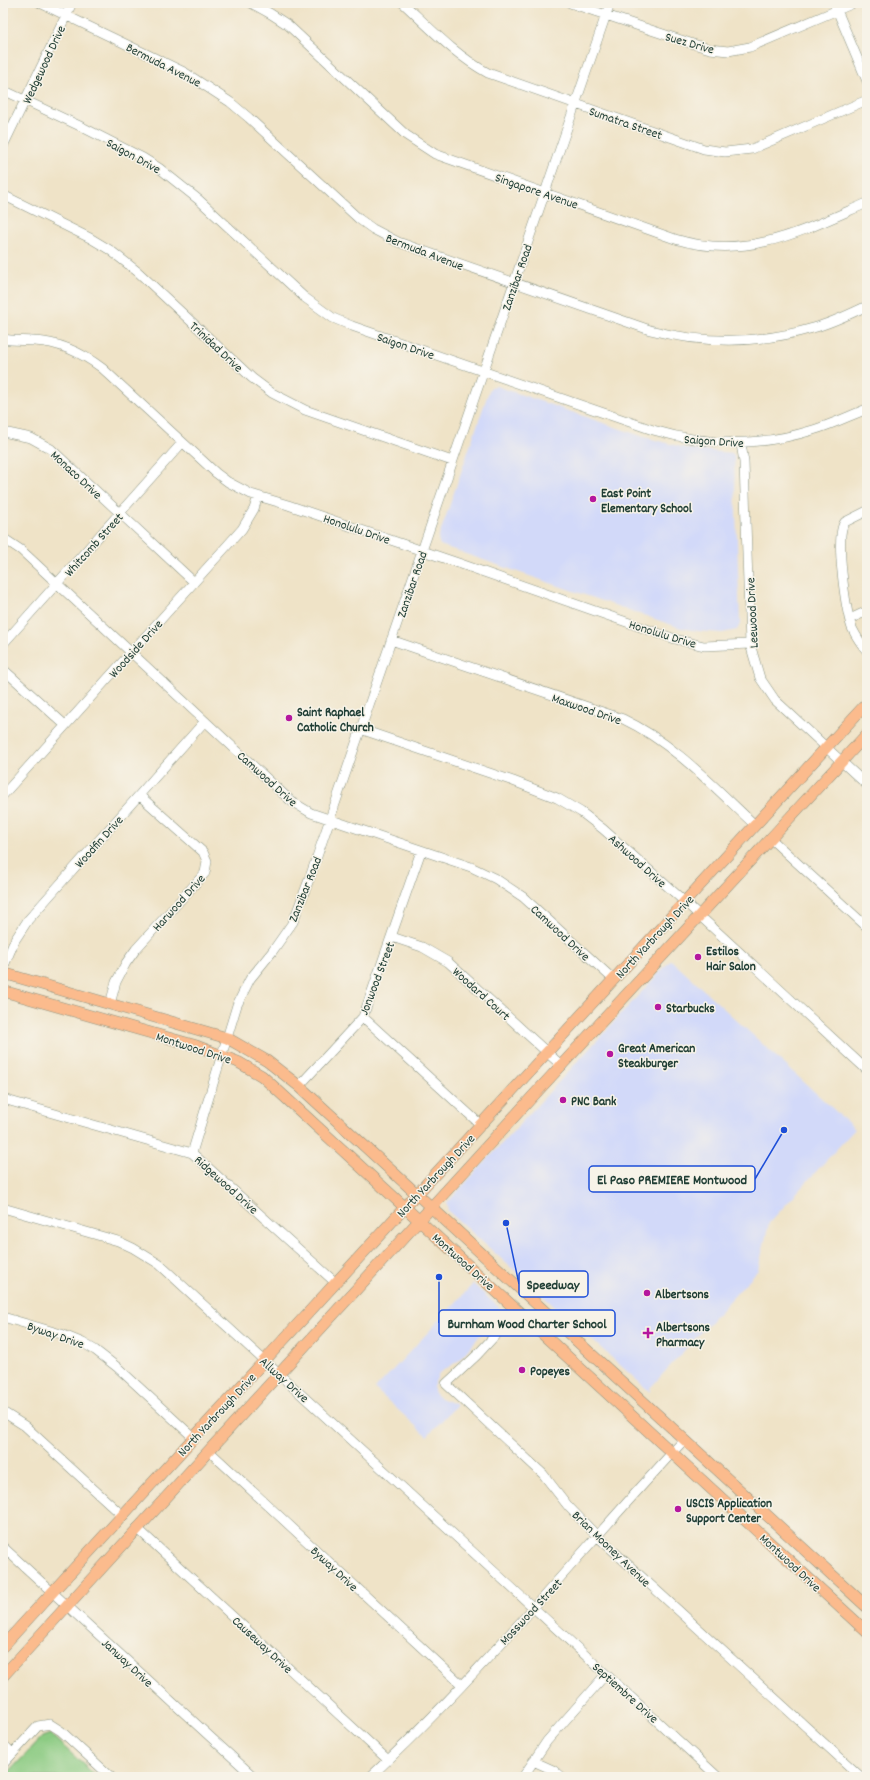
<svg xmlns="http://www.w3.org/2000/svg" width="870" height="1780" viewBox="0 0 870 1780" font-family="Dekko,sans-serif">
  <style>
    .built { fill: #d2d9f9 }
    .green { fill: #8bcb82; stroke: #55845b }
    .lines { fill: none; stroke-linecap: round; stroke-linejoin: round }
    .minor-casing { stroke: #87907e; stroke-width: 10 }
    .major-casing { stroke: #87907e; stroke-width: 12 }
    .minor { stroke: #fff; stroke-width: 9 }
    .major { stroke: #fbbb8d; stroke-width: 11 }
    .poi-dot { fill: #b5179e; stroke: #f7f3e8; stroke-width: 1.5 }
    .labels { text-anchor: middle; stroke-width: 3; stroke-linejoin: round; paint-order: stroke }
    .street-label { font-size: 13px; fill: #1f3d34; stroke: #f7f3e8 }
    .poi-label { font-size: 13px; font-weight: bold; fill: #1f3d34; stroke: #f7f3e8; text-anchor: start }
    .leader { fill: none; stroke: #1d4ed8; stroke-width: 1.5 }
    .callout-dot { fill: #1d4ed8; stroke: #f7f3e8; stroke-width: 1.5 }
    .callout { fill: #f7f3e8; stroke: #1d4ed8; stroke-width: 1.5 }
    .callout-label { font-size: 14px; text-anchor: middle; font-weight: bold; fill: #1f3d34 }
  </style>
  <rect width="100%" height="100%" fill="#f7f3e8"/>
  <filter id="ink" filterUnits="userSpaceOnUse"><feTurbulence type="fractalNoise" baseFrequency=".025" numOctaves="2"/><feDisplacementMap in="SourceGraphic" scale="8" xChannelSelector="R" yChannelSelector="G"/><feConvolveMatrix kernelMatrix="1 2 1 2 8 2 1 2 1" color-interpolation-filters="sRGB"/></filter>
  <filter id="wash" filterUnits="userSpaceOnUse"><feTurbulence type="fractalNoise" baseFrequency=".012" numOctaves="4" result="noise"/><feDisplacementMap in="SourceGraphic" scale="16" xChannelSelector="R" yChannelSelector="G"/><feGaussianBlur stdDeviation="0.9" result="paint"/><feColorMatrix in="noise" values="0 0 0 0 0 0 0 0 0 0 0 0 0 0 0 0 0 1.4 0 .05"/><feComposite in="paint" operator="in"/></filter>
  <g filter="url(#wash)">
    <rect width="100%" height="100%" fill="#efe3c7"/>
    <!-- built -->
    <path class="built" d="M496,386L644,437L689,449L732,453L734,456L740,624L737,630L722,633L698,631L681,628L440,545L438,539L489,391L491,387Z
      M671,960L855,1129L769,1223L758,1270L650,1388V1392L448,1211L447,1203Z
      M473,1284L502,1310L458,1361L439,1373L433,1387L435,1393L440,1398L457,1405L427,1436L375,1389Z"/>
    <!-- green -->
    <path class="green" d="M50,1734L97,1777H4L42,1737Z"/>
  </g>
  <g filter="url(#ink)">
    <g class="lines">
      <!-- minor casing -->
      <g class="minor-casing">
        <path id="minor" d="M40,3L184,72L230,102L249,118L359,219L373,229L398,242L650,330C704,344 759,344 813,328C832,323 850,314 867,306
          M251,3L271,14L288,25L406,135L435,154L675,239C747,261 802,231 867,203
          M403,3C430,28 456,56 488,73L704,149L725,152L752,149L867,100
          M570,3L690,43L710,49L728,51L750,47L854,3
          M834,3L867,81
          M3,90L82,127L143,158L159,168L199,200L304,297L333,318L352,326L653,430C708,446 759,447 813,430C831,425 849,416 867,409
          M3,146L72,3
          M3,195L90,238L110,250L138,272L252,378L272,393L305,410L452,461
          M3,339C13,341 24,340 34,341C60,342 82,353 102,368L216,473L228,482L251,494L288,505L461,564L675,639L704,646L750,644
          M3,432L31,438L51,449L194,582
          M741,444L744,462L750,644L760,678L775,700L867,785
          M867,511L845,522C834,534 846,611 852,628C856,636 861,644 867,651
          M3,538L21,550L291,801L311,813L471,867L496,879L523,897L613,979
          M850,619L867,611
          M391,640L623,719C674,743 714,787 755,825
          M3,644L182,443
          M3,669L65,725
          M360,729L513,781L557,798L581,812L603,829L685,902L867,1070
          M3,795L242,529L254,509L258,496
          M770,838L867,927
          M392,937L422,947L448,962L562,1066
          M3,968L15,940L28,920L205,721
          M110,1004L116,982L126,963L136,949L205,873L207,861L203,852L139,795
          M363,1017L481,1125
          M299,1086L363,1017L421,851
          M3,1099L192,1153L336,1283
          M192,1153L237,1005L250,979L272,952L293,922L310,877L610,3
          M3,1208L118,1241L133,1248L159,1264L718,1777
          M518,1311L477,1355L446,1384L543,1474L568,1506L598,1537L861,1777
          M3,1317L61,1334L83,1343L95,1350L117,1367L194,1438
          M3,1412L25,1426L123,1516
          M209,1451L461,1684
          M137,1528L388,1760
          M3,1547L254,1777
          M3,1744L12,1753
          M533,1761L553,1770L561,1777
          M3,1764L38,1726L50,1724L61,1731L111,1777
          M370,1777C483,1673 579,1552 684,1440
          M523,1777L547,1741L606,1674"/>
      </g>
      <!-- major casing -->
      <g class="major-casing">
        <path id="major" d="M3,973L227,1038L267,1061L299,1086L867,1607
          M3,991L197,1046L238,1062L262,1076L867,1632
          M3,1646L867,703
          M3,1676C290,1362 577,1046 867,734"/>
      </g>
      <!-- minor -->
      <use href="#minor" class="minor"/>
      <!-- major -->
      <use href="#major" class="major"/>
    </g>
  </g>
  <!-- markers -->
  <g class="poi-dot">
    <circle cx="593" cy="499" r="4"/>
    <circle cx="289" cy="718" r="4"/>
    <circle cx="698" cy="957" r="4"/>
    <circle cx="658" cy="1007" r="4"/>
    <circle cx="610" cy="1054" r="4"/>
    <circle cx="563" cy="1100" r="4"/>
    <circle cx="647" cy="1293" r="4"/>
    <path d="M646 1327h4v4h4v4h-4v4h-4v-4h-4v-4h4z"/>
    <circle cx="522" cy="1370" r="4"/>
    <circle cx="678" cy="1509" r="4"/>
  </g>
  <g class="labels">
    <!-- street labels -->
    <g class="street-label">
      <text transform="translate(690 42) rotate(16)" y="5">Suez Drive</text>
      <text transform="translate(43 64) rotate(-65)" y="5">Wedgewood Drive</text>
      <text transform="translate(164 64) rotate(27)" y="5">Bermuda Avenue</text>
      <text transform="translate(626 122) rotate(19)" y="5">Sumatra Street</text>
      <text transform="translate(134 155) rotate(29)" y="5">Saigon Drive</text>
      <text transform="translate(537 190) rotate(19)" y="5">Singapore Avenue</text>
      <text transform="translate(425 251) rotate(21)" y="5">Bermuda Avenue</text>
      <text transform="translate(516 277) rotate(-71)" y="5">Zanzibar Road</text>
      <text transform="translate(406 345) rotate(19)" y="5">Saigon Drive</text>
      <text transform="translate(217 346) rotate(43)" y="5">Trinidad Drive</text>
      <text transform="translate(714 440) rotate(4)" y="5">Saigon Drive</text>
      <text transform="translate(77 474) rotate(43)" y="5">Monaco Drive</text>
      <text transform="translate(357 528) rotate(19)" y="5">Honolulu Drive</text>
      <text transform="translate(93 544) rotate(-48)" y="5">Whitcomb Street</text>
      <text transform="translate(411 584) rotate(-71)" y="5">Zanzibar Road</text>
      <text transform="translate(751 613) rotate(-93)" y="5">Leewood Drive</text>
      <text transform="translate(663 633) rotate(17)" y="5">Honolulu Drive</text>
      <text transform="translate(135 648) rotate(-48)" y="5">Woodside Drive</text>
      <text transform="translate(587 708) rotate(19)" y="5">Maxwood Drive</text>
      <text transform="translate(268 778) rotate(42)" y="5">Camwood Drive</text>
      <text transform="translate(98 841) rotate(-48)" y="5">Woodfin Drive</text>
      <text transform="translate(638 860) rotate(42)" y="5">Ashwood Drive</text>
      <text transform="translate(304 889) rotate(-68)" y="5">Zanzibar Road</text>
      <text transform="translate(178 902) rotate(-48)" y="5">Harwood Drive</text>
      <text transform="translate(561 932) rotate(43)" y="5">Camwood Drive</text>
      <text transform="translate(654 936) rotate(-47)" y="5">North Yarbrough Drive</text>
      <text transform="translate(376 978) rotate(-69)" y="5">Jonwood Street</text>
      <text transform="translate(482 993) rotate(42)" y="5">Woodard Court</text>
      <text transform="translate(194 1047) rotate(18)" y="5">Montwood Drive</text>
      <text transform="translate(435 1175) rotate(-47)" y="5">North Yarbrough Drive</text>
      <text transform="translate(227 1184) rotate(42)" y="5">Ridgewood Drive</text>
      <text transform="translate(464 1261) rotate(42)" y="5">Montwood Drive</text>
      <text transform="translate(56 1334) rotate(19)" y="5">Byway Drive</text>
      <text transform="translate(285 1379) rotate(42)" y="5">Allway Drive</text>
      <text transform="translate(216 1414) rotate(-47)" y="5">North Yarbrough Drive</text>
      <text transform="translate(612 1548) rotate(44)" y="5">Brian Mooney Avenue</text>
      <text transform="translate(791 1562) rotate(43)" y="5">Montwood Drive</text>
      <text transform="translate(335 1568) rotate(43)" y="5">Byway Drive</text>
      <text transform="translate(530 1611) rotate(-47)" y="5">Mosswood Street</text>
      <text transform="translate(263 1644) rotate(43)" y="5">Causeway Drive</text>
      <text transform="translate(128 1662) rotate(43)" y="5">Janway Drive</text>
      <text transform="translate(626 1692) rotate(42)" y="5">Septiembre Drive</text>
    </g>
    <!-- poi labels -->
    <g class="poi-label">
      <text x="601" y="497">East Point<tspan x="601" dy="15">Elementary School</tspan></text>
      <text x="297" y="716">Saint Raphael<tspan x="297" dy="15">Catholic Church</tspan></text>
      <text x="706" y="955">Estilos<tspan x="706" dy="15">Hair Salon</tspan></text>
      <text x="666" y="1012">Starbucks</text>
      <text x="618" y="1052">Great American<tspan x="618" dy="15">Steakburger</tspan></text>
      <text x="571" y="1105">PNC Bank</text>
      <text x="655" y="1298">Albertsons</text>
      <text x="656" y="1331">Albertsons<tspan x="656" dy="15">Pharmacy</tspan></text>
      <text x="530" y="1375">Popeyes</text>
      <text x="686" y="1507">USCIS Application<tspan x="686" dy="15">Support Center</tspan></text>
    </g>
  </g>
  <!-- callouts -->
  <path class="leader" d="M784 1130L755 1179M506 1223L519 1284M439 1277L439 1323"/>
  <g class="callout-dot">
    <circle cx="784" cy="1130" r="4"/>
    <circle cx="506" cy="1223" r="4"/>
    <circle cx="439" cy="1277" r="4"/>
  </g>
  <g class="callout">
    <rect x="589" y="1166" width="166" height="26" rx="4"/>
    <rect x="519" y="1271" width="69" height="26" rx="4"/>
    <rect x="439" y="1310" width="176" height="26" rx="4"/>
  </g>
  <g class="callout-label">
    <text x="672" y="1184">El Paso PREMIERE Montwood</text>
    <text x="553" y="1289">Speedway</text>
    <text x="527" y="1328">Burnham Wood Charter School</text>
  </g>
  <!-- margin -->
  <rect width="870" height="1780" fill="none" stroke="#f7f3e8" stroke-width="16"/>
</svg>
